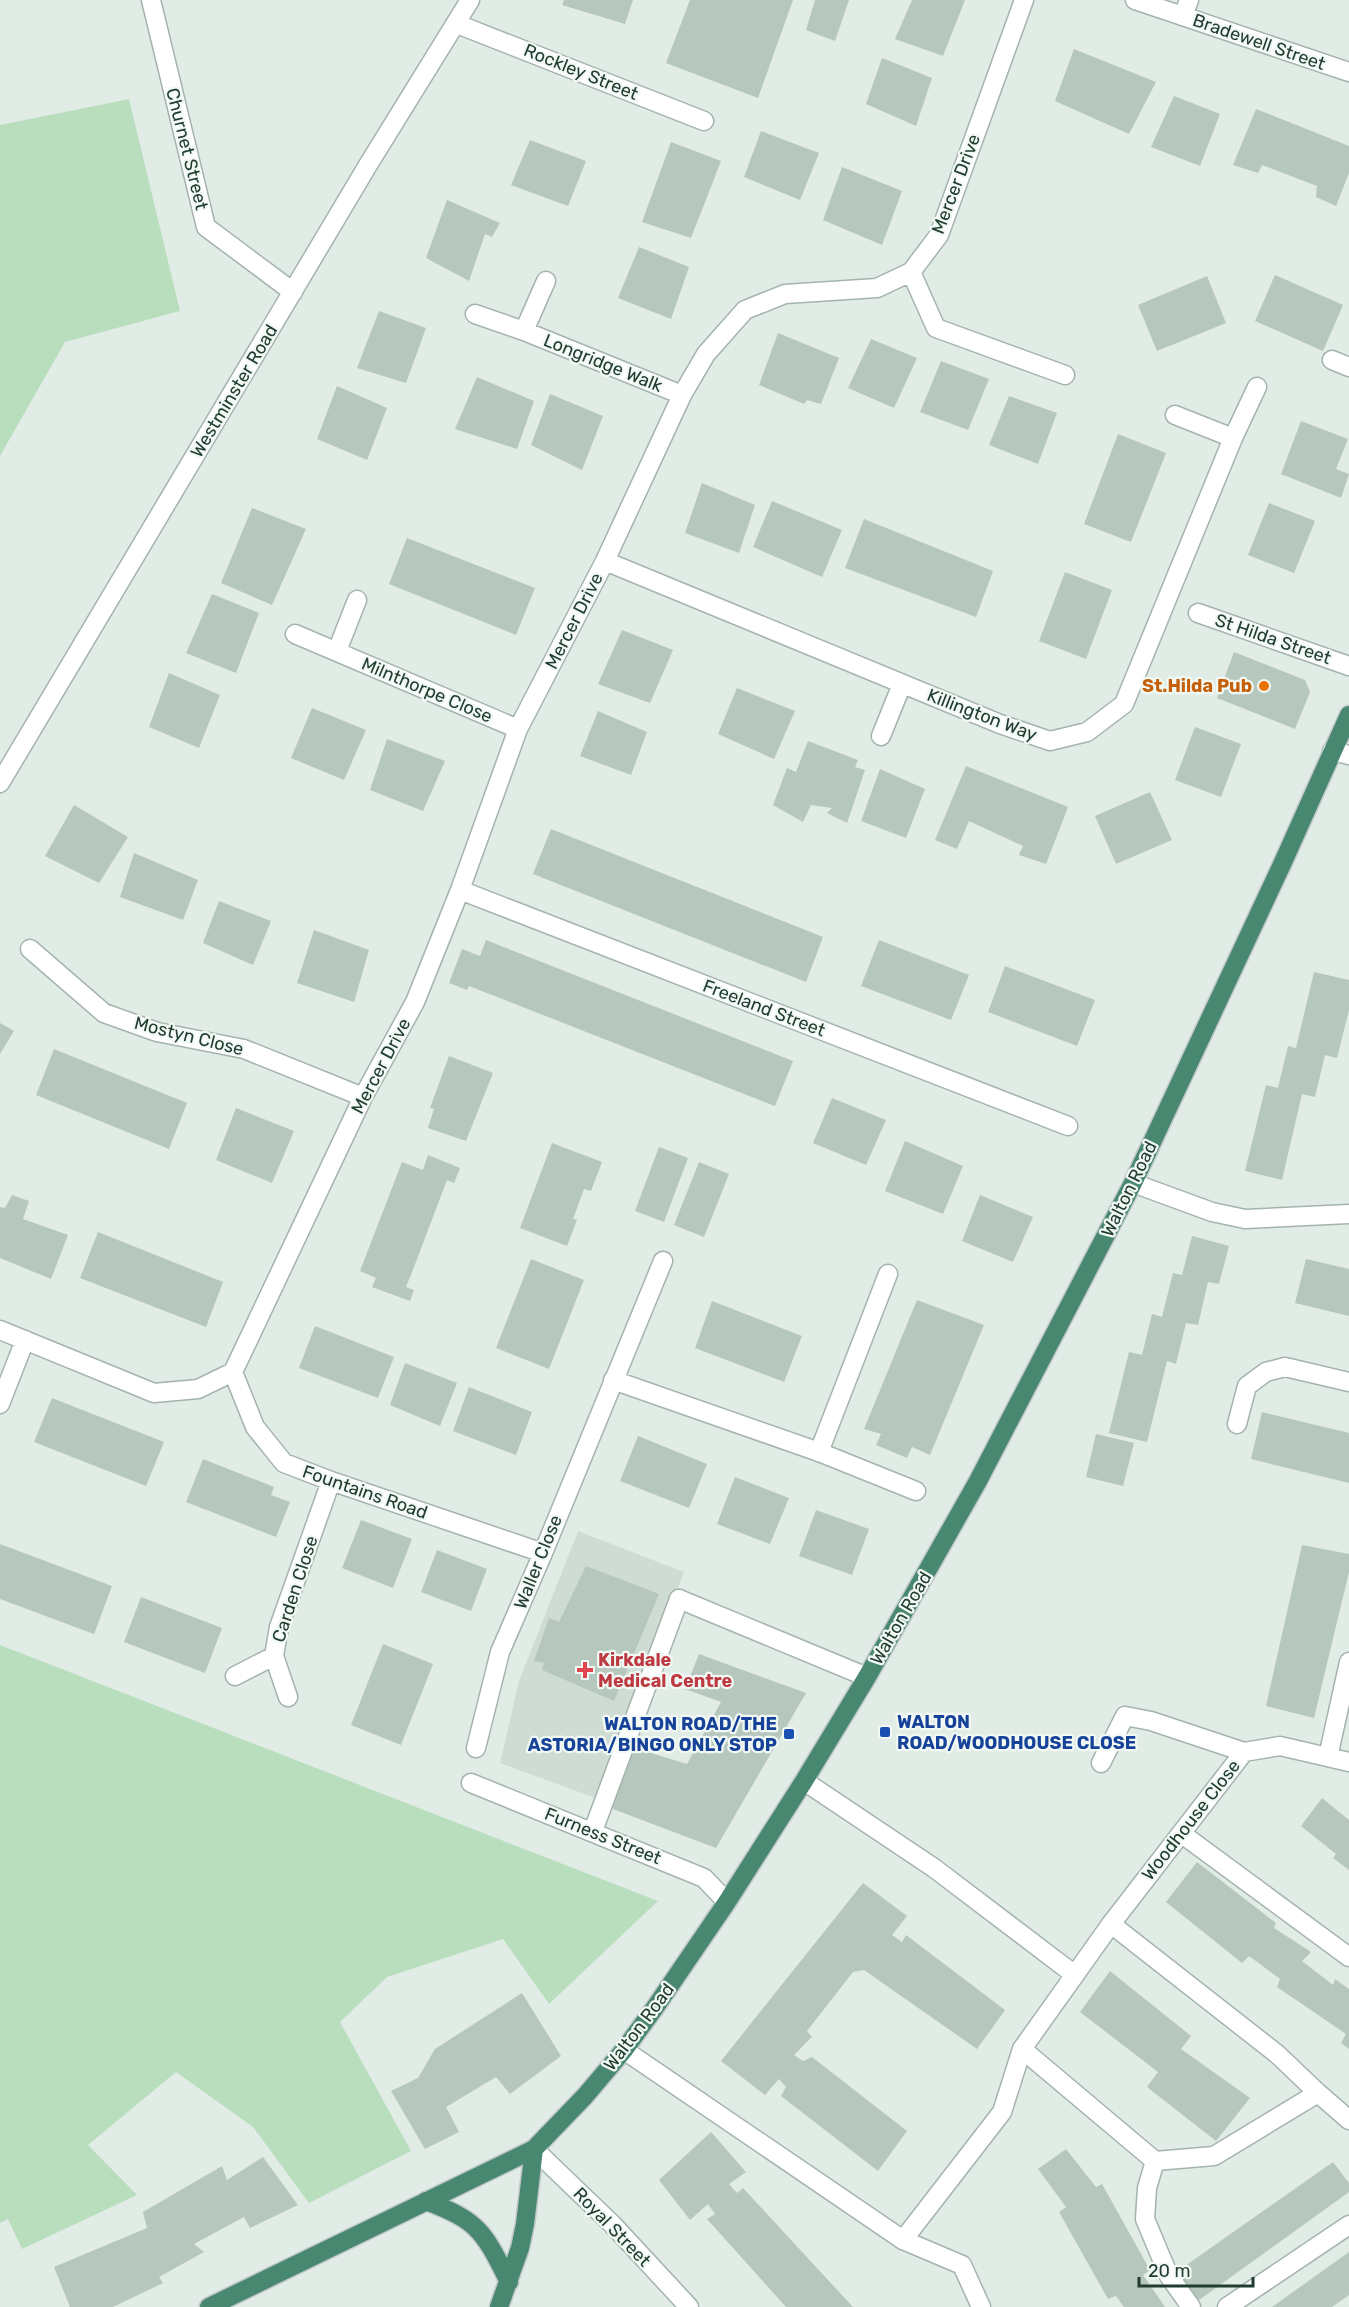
<svg xmlns="http://www.w3.org/2000/svg" width="1349" height="2307" viewBox="0 0 1349 2307" font-family="Rubik,sans-serif">
  <style>
    .built { fill: #cfdcd4 }
    .green { fill: #b9debe }
    .building { fill: #b6c7be }
    .lines { fill: none; stroke-linecap: round; stroke-linejoin: round }
    .service-casing { stroke: #a4b4ac; stroke-width: 21 }
    .pedestrian-casing { stroke: #a4b4ac; stroke-width: 21 }
    .minor-casing { stroke: #a4b4ac; stroke-width: 21 }
    .tertiary-casing { stroke: #a4b4ac; stroke-width: 21 }
    .trunk-casing { stroke: #c1c9c6; stroke-width: 21 }
    .service { stroke: #fff; stroke-width: 18 }
    .pedestrian { stroke: #fff; stroke-width: 18 }
    .minor { stroke: #fff; stroke-width: 18 }
    .tertiary { stroke: #fff; stroke-width: 18 }
    .trunk { stroke: #488770; stroke-width: 18 }
    .food-dot { fill: #e8710a; stroke: #f2f9f4; stroke-width: 2 }
    .health-dot { fill: #e0444e; stroke: #f2f9f4; stroke-width: 2 }
    .transit-dot { fill: #1a4fb4; stroke: #f2f9f4; stroke-width: 2 }
    .labels { text-anchor: middle; stroke-width: 4.5; stroke-linejoin: round; paint-order: stroke }
    .street-label { font-size: 18px; fill: #213d32; stroke: #f2f9f4 }
    .food-label { font-size: 18px; font-weight: bold; fill: #c56008; stroke: #f2f9f4; text-anchor: end }
    .health-label { font-size: 18px; font-weight: bold; fill: #be3a42; stroke: #f2f9f4; text-anchor: start }
    .transit-label { font-size: 18px; font-weight: bold; fill: #164399; stroke: #f2f9f4; text-anchor: start }
  </style>
  <rect width="100%" height="100%" fill="#e1ece6"/>
  <!-- built -->
  <path class="built" d="M578,1531L684,1572L598,1799L500,1763L519,1681Z"/>
  <!-- green -->
  <path class="green" d="M129,99L180,311L65,342L0,456V125Z
    M0,1645L658,1901L549,2004L503,1939L387,1977L340,2022L411,2151L309,2203L253,2127L176,2072L88,2145L137,2195L22,2249L8,2219L0,2223Z"/>
  <!-- building -->
  <path class="building" d="M564,0H633L625,24L562,5Z
    M690,0H793L758,98L666,63Z
    M815,0H849L835,41L806,30Z
    M912,0H965L943,56L895,39Z
    M1074,49L1156,82L1129,134L1055,101Z
    M882,58L932,78L916,126L866,104Z
    M1174,96L1220,114L1200,166L1151,147Z
    M1256,109L1349,146V173L1336,206L1316,197L1317,186L1262,165L1258,173L1233,165Z
    M761,131L819,153L800,200L744,177Z
    M530,140L586,161L568,206L511,185Z
    M671,142L721,161L691,238L642,222Z
    M842,167L902,191L882,245L823,220Z
    M447,200L500,223L492,237L485,234L469,281L426,258Z
    M639,247L689,267L671,319L618,298Z
    M1275,275L1343,305L1323,351L1255,321Z
    M1207,276L1226,323L1157,351L1138,305Z
    M379,311L426,328L406,383L357,368Z
    M778,333L839,358L821,404L807,400L804,404L759,385Z
    M871,339L917,358L894,408L848,388Z
    M941,361L989,379L968,430L920,412Z
    M477,377L534,401L517,449L455,429Z
    M337,386L387,408L367,460L317,439Z
    M550,394L603,416L582,470L531,445Z
    M1009,396L1057,413L1038,464L989,445Z
    M1301,421L1348,439L1336,469L1349,474L1341,498L1281,474Z
    M1118,434L1166,453L1131,542L1084,524Z
    M702,483L755,505L739,553L685,533Z
    M772,501L842,530L822,577L753,547Z
    M1269,503L1315,521L1294,573L1248,555Z
    M252,508L306,529L272,605L221,583Z
    M864,519L993,571L976,617L845,568Z
    M407,538L535,588L516,635L389,584Z
    M1065,572L1112,590L1086,659L1039,641Z
    M212,594L259,613L236,673L186,653Z
    M622,630L673,650L650,703L598,684Z
    M1234,652L1305,680L1310,692L1295,729L1217,698Z
    M169,673L220,695L199,748L149,727Z
    M737,688L795,711L774,759L718,734Z
    M312,708L366,730L344,780L291,758Z
    M598,711L647,732L631,775L580,756Z
    M1195,727L1241,744L1221,797L1175,780Z
    M387,739L445,761L423,811L370,790Z
    M808,741L858,760L855,767L865,770L847,823L827,813L832,808L811,805L803,822L773,805L787,768L796,772Z
    M966,766L1068,807L1046,864L1019,855L1023,846L969,821L957,849L935,840Z
    M880,769L925,789L906,838L861,821Z
    M1150,792L1172,840L1116,864L1095,816Z
    M74,805L128,837L99,883L45,856Z
    M551,829L823,937L806,982L533,874Z
    M134,853L198,880L183,920L120,897Z
    M219,901L271,921L253,965L203,943Z
    M314,930L369,950L354,1002L297,983Z
    M486,940L793,1061L775,1106L469,986L467,990L449,983L462,949L480,956Z
    M879,940L969,975L951,1020L861,986Z
    M1005,966L1095,1000L1077,1046L988,1012Z
    M1314,972L1349,980V1010L1337,1058L1325,1055L1315,1097L1302,1094L1282,1180L1245,1171L1266,1085L1278,1088L1288,1046L1296,1048Z
    M0,1023L14,1031L0,1054Z
    M54,1049L187,1103L169,1149L36,1095Z
    M449,1056L493,1073L466,1141L428,1128L434,1109L430,1108Z
    M832,1098L886,1120L866,1165L813,1143Z
    M236,1108L294,1131L272,1183L216,1160Z
    M905,1141L963,1166L943,1214L885,1191Z
    M552,1143L602,1162L591,1191L584,1189L573,1219L577,1220L567,1246L520,1228Z
    M659,1147L688,1158L664,1222L635,1211Z
    M428,1155L460,1168L454,1183L447,1180L414,1267L406,1287L414,1290L410,1301L372,1287L376,1278L360,1271L402,1162L423,1170Z
    M699,1162L729,1174L704,1237L674,1225Z
    M12,1195L29,1201L23,1219L68,1235L51,1279L0,1258V1207L5,1208Z
    M980,1195L1033,1217L1013,1262L962,1241Z
    M98,1232L223,1282L206,1327L80,1278Z
    M1192,1236L1229,1246L1219,1284L1208,1282L1198,1325L1186,1323L1176,1364L1167,1361L1147,1442L1109,1433L1129,1352L1142,1355L1152,1314L1162,1317L1173,1273L1182,1275Z
    M531,1259L584,1280L549,1369L496,1348Z
    M1306,1259L1349,1269V1316L1295,1303Z
    M917,1300L984,1325L930,1455L912,1447L907,1458L876,1445L881,1434L864,1429Z
    M712,1301L802,1336L784,1382L695,1348Z
    M315,1326L394,1357L378,1398L299,1368Z
    M405,1363L457,1383L440,1426L390,1405Z
    M469,1387L532,1412L516,1455L453,1431Z
    M52,1398L164,1442L146,1486L34,1442Z
    M1262,1412L1349,1433V1483L1251,1459Z
    M1096,1434L1134,1443L1123,1486L1086,1477Z
    M638,1436L707,1464L689,1508L620,1481Z
    M203,1459L274,1487L271,1495L290,1502L276,1537L186,1502Z
    M735,1477L789,1498L770,1544L717,1524Z
    M816,1510L869,1529L852,1575L799,1556Z
    M361,1520L412,1539L393,1588L342,1568Z
    M0,1544L112,1586L94,1634L0,1599Z
    M1302,1545L1349,1554V1572L1314,1718L1266,1706Z
    M437,1550L487,1569L471,1611L421,1592Z
    M586,1566L659,1594L614,1701L542,1670L544,1663L534,1661L549,1618L559,1622Z
    M141,1597L222,1628L205,1673L124,1642Z
    M383,1644L433,1664L401,1745L351,1725Z
    M699,1654L806,1693L716,1848L605,1806L628,1746L687,1764L721,1702L685,1689Z
    M1322,1798L1349,1820V1870L1333,1858L1336,1854L1301,1826Z
    M1197,1862L1276,1923L1274,1928L1311,1952L1302,1961L1333,1985L1335,1979L1349,1989V2049L1341,2043L1346,2034L1277,1987L1280,1979L1249,1956L1242,1963L1166,1902Z
    M863,1883L907,1916L892,1935L902,1942L906,1935L1005,2010L977,2049L864,1970L853,1972L807,2031L812,2037L794,2055L803,2061L812,2057L907,2131L878,2171L781,2096L786,2087L779,2079L765,2095L721,2061Z
    M1110,1971L1191,2036L1181,2049L1250,2098L1216,2141L1147,2087L1158,2072L1080,2012Z
    M522,1993L561,2056L510,2094L496,2077L446,2107L459,2132L425,2149L391,2091L418,2078L435,2049Z
    M711,2132L746,2172L729,2184L737,2193L743,2188L853,2307H786L707,2219L715,2214L708,2204L690,2220L659,2180Z
    M1066,2149L1096,2187L1102,2184L1150,2270L1143,2275L1165,2307H1124L1116,2296L1108,2299L1059,2212L1066,2207L1038,2169Z
    M263,2157L298,2205L250,2228L244,2217L194,2244L204,2252L159,2277L163,2283L113,2307H70L54,2267L147,2228L143,2212L222,2166L227,2180Z
    M1333,2162L1349,2183V2192L1195,2303L1175,2273Z
    M1349,2252V2295L1332,2307H1272Z"/>
  <g class="lines">
    <!-- service casing -->
    <g class="service-casing">
      <path id="service" d="M457,24L704,121
        M819,1452L888,1274
        M1101,1763L1125,1716L1151,1721L1244,1752
        M593,1831L679,1599"/>
    </g>
    <!-- pedestrian casing -->
    <g class="pedestrian-casing">
      <path id="pedestrian" d="M1183,16L1189,0
        M1328,1757L1349,1662
        M1182,1834L1349,1957
        M1022,2049L1155,2161L1214,2156L1318,2093L1277,2054L1111,1924
        M624,2050L903,2240L962,2265L981,2307
        M1318,2093L1349,2120
        M1155,2161L1147,2188L1145,2219L1169,2276L1191,2307
        M1227,2307L1349,2225"/>
    </g>
    <!-- minor casing -->
    <g class="minor-casing">
      <path id="minor" d="M151,0L206,227L293,292
        M911,272L936,328L1065,375
        M475,314L524,331L682,395
        M524,331L546,281
        M1332,360L1349,367
        M1175,415L1233,438
        M605,561L1000,724L1050,741L1087,732L1124,704L1233,438L1257,387
        M1198,613L1349,666
        M295,634L518,729
        M337,651L357,600
        M881,736L902,684
        M1332,751L1349,755
        M460,890L1068,1126
        M30,949L104,1013L157,1032L244,1049L363,1097
        M1133,1183L1212,1212L1245,1219L1349,1214
        M0,1330L154,1393L198,1389L233,1372
        M233,1372L363,1097L415,1002L460,890L518,729L605,561L682,395L706,354L745,310L785,294L877,288L911,272L939,235L1024,0
        M233,1372L255,1427L284,1463L331,1481L543,1553
        M613,1380L819,1452L916,1491
        M0,1404L25,1340
        M1237,1424L1247,1386L1266,1372L1285,1367L1349,1382
        M679,1599L867,1677
        M235,1676L274,1656
        M288,1697L274,1656L279,1627L331,1481
        M476,1748L500,1652L543,1553L663,1261
        M804,1781L934,1868L1075,1975
        M471,1783L704,1878L727,1902
        M903,2240L1002,2112L1022,2049L1111,1924L1244,1752L1280,1746L1349,1762"/>
    </g>
    <!-- tertiary casing -->
    <g class="tertiary-casing">
      <path id="tertiary" d="M1135,0L1349,72
        M0,783L368,165L470,0
        M534,2149L613,2225L689,2307"/>
    </g>
    <!-- trunk casing -->
    <g class="trunk-casing">
      <path id="trunk" d="M426,2201C479,2221 484,2232 509,2282
        M209,2307L534,2149L585,2096L624,2050L654,2009L727,1902L804,1781L867,1677L978,1481L1133,1183L1284,860L1349,715
        M499,2307L520,2248L525,2224L534,2149"/>
    </g>
    <!-- service -->
    <use href="#service" class="service"/>
    <!-- pedestrian -->
    <use href="#pedestrian" class="pedestrian"/>
    <!-- minor -->
    <use href="#minor" class="minor"/>
    <!-- tertiary -->
    <use href="#tertiary" class="tertiary"/>
    <!-- trunk -->
    <use href="#trunk" class="trunk"/>
  </g>
  <!-- markers -->
  <circle class="food-dot" cx="1264" cy="686" r="6"/>
  <path class="health-dot" d="M582 1661h6v6h6v6h-6v6h-6v-6h-6v-6h6z"/>
  <g class="transit-dot">
    <rect x="879" y="1726" width="12" height="12" rx="3"/>
    <rect x="783" y="1728" width="12" height="12" rx="3"/>
  </g>
  <g class="labels">
    <!-- street labels -->
    <g class="street-label">
      <text transform="translate(1259 42) rotate(19)" y="6">Bradewell Street</text>
      <text transform="translate(581 72) rotate(22)" y="6">Rockley Street</text>
      <text transform="translate(187 149) rotate(76)" y="6">Churnet Street</text>
      <text transform="translate(956 184) rotate(-69)" y="6">Mercer Drive</text>
      <text transform="translate(603 363) rotate(22)" y="6">Longridge Walk</text>
      <text transform="translate(234 391) rotate(-59)" y="6">Westminster Road</text>
      <text transform="translate(574 621) rotate(-63)" y="6">Mercer Drive</text>
      <text transform="translate(1273 639) rotate(19)" y="6">St Hilda Street</text>
      <text transform="translate(427 690) rotate(23)" y="6">Milnthorpe Close</text>
      <text transform="translate(982 715) rotate(21)" y="6">Killington Way</text>
      <text transform="translate(764 1008) rotate(21)" y="6">Freeland Street</text>
      <text transform="translate(189 1036) rotate(14)" y="6">Mostyn Close</text>
      <text transform="translate(381 1066) rotate(-62)" y="6">Mercer Drive</text>
      <text transform="translate(1129 1189) rotate(-64)" y="6">Walton Road</text>
      <text transform="translate(365 1492) rotate(19)" y="6">Fountains Road</text>
      <text transform="translate(538 1562) rotate(-68)" y="6">Waller Close</text>
      <text transform="translate(295 1589) rotate(-72)" y="6">Carden Close</text>
      <text transform="translate(901 1618) rotate(-60)" y="6">Walton Road</text>
      <text transform="translate(1191 1820) rotate(-52)" y="6">Woodhouse Close</text>
      <text transform="translate(603 1836) rotate(22)" y="6">Furness Street</text>
      <text transform="translate(639 2027) rotate(-53)" y="6">Walton Road</text>
      <text transform="translate(612 2227) rotate(46)" y="6">Royal Street</text>
    </g>
    <!-- food labels -->
    <g class="food-label">
      <text x="1252" y="692">St.Hilda Pub</text>
    </g>
    <!-- health labels -->
    <g class="health-label">
      <text x="598" y="1666">Kirkdale<tspan x="598" dy="21">Medical Centre</tspan></text>
    </g>
    <!-- transit labels -->
    <g class="transit-label">
      <text x="897" y="1728">WALTON<tspan x="897" dy="21">ROAD/WOODHOUSE CLOSE</tspan></text>
      <text x="777" y="1730" text-anchor="end">WALTON ROAD/THE<tspan x="777" dy="21">ASTORIA/BINGO ONLY STOP</tspan></text>
    </g>
  </g>
  <!-- scale -->
  <path d="M1139 2277v9h114v-9" fill="none" stroke="#213d32" stroke-width="3"/>
  <text x="1148" y="2277" font-size="18" fill="#213d32" stroke="#f2f9f4" stroke-width="4.5" paint-order="stroke">20 m</text>
</svg>
